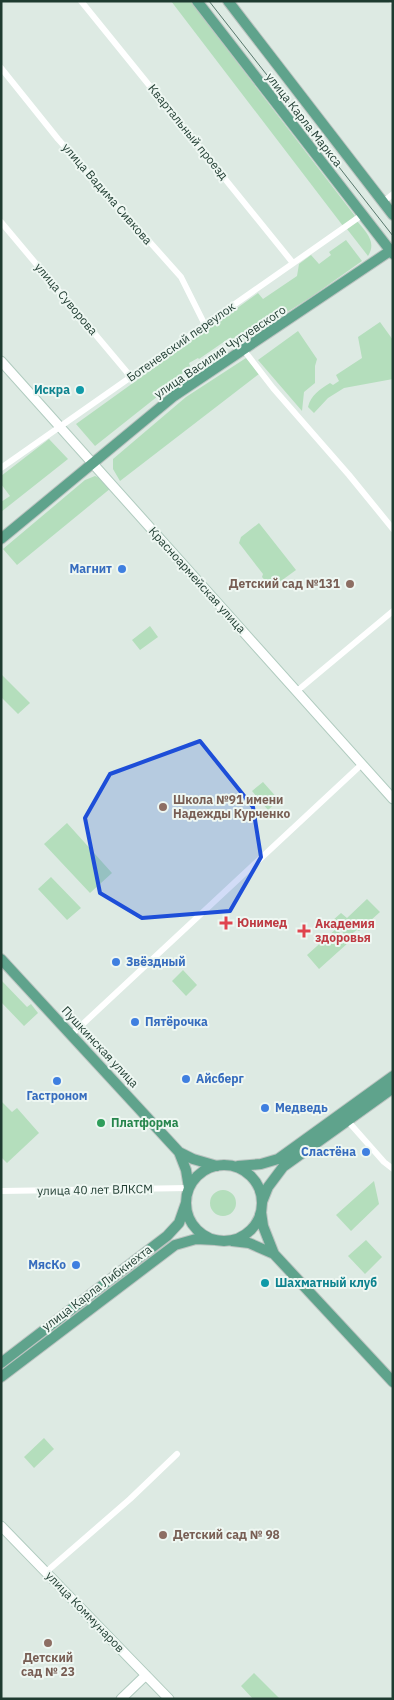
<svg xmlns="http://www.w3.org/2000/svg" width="394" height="1700" viewBox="0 0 394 1700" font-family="'IBM Plex Sans',sans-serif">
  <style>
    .green { fill: #b4debc }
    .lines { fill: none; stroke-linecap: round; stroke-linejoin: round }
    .secondary-casing { stroke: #b0cbbf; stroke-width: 11 }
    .primary-casing { stroke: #bcc4c1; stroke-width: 12 }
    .street { stroke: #fff; stroke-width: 6 }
    .secondary { stroke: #fff; stroke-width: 9 }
    .primary { stroke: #5fa38c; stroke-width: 10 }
    .tram { stroke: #58776c; stroke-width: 1 }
    .marked { fill: #1d4ed8; fill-opacity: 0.2; stroke: #1d4ed8; stroke-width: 4; stroke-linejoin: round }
    .culture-dot { fill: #0f9aa8; stroke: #eef7f2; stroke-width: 2 }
    .shop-dot { fill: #3f7fe0; stroke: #eef7f2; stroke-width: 2 }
    .education-dot { fill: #8d6e63; stroke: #eef7f2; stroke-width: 2 }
    .health-dot { fill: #e0444e; stroke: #eef7f2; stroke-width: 2 }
    .leisure-dot { fill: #2e9e5b; stroke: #eef7f2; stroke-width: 2 }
    .labels { text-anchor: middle; stroke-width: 4; stroke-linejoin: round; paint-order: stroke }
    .street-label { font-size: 12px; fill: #1e3b30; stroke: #eef7f2 }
    .culture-label { font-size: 12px; font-weight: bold; fill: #0d838f; stroke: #eef7f2; text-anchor: end }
    .shop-label { font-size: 12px; font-weight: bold; fill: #366cbe; stroke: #eef7f2; text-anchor: start }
    .education-label { font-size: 12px; font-weight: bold; fill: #785e54; stroke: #eef7f2; text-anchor: start }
    .health-label { font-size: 12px; font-weight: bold; fill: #be3a42; stroke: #eef7f2; text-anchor: start }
    .leisure-label { font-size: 12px; font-weight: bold; fill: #27864d; stroke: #eef7f2; text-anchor: start }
  </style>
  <rect width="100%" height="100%" fill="#ddeae3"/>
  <!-- green -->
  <path class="green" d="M171,1H190L355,216L343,226Z
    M357,221C366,232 377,242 368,256L347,229Z
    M346,240L362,261L311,297L232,347L228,339L199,359L198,358L189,363L190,366L158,396L95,446L76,424L258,293L263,299L297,276L299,264L311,255L319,264L331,255L329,252Z
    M380,322L393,340V379L344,388L328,398L314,413L308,407C311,395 319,390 330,383L333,385L339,381L336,375L362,358L358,337Z
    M298,331L317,359L315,366V383L304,392L302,411L258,360Z
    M246,358L259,374L120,481L113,469V459L186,397Z
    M49,439L68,459L1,512V502L10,496L1,484V476Z
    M95,476L104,480L111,488L17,565L3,549L85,480Z
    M259,523L296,570L274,586C268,587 266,581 262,577L263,574L239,543L241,537Z
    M150,626L158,637L140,650L132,640Z
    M1,674L30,703L18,714L1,697Z
    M263,782L279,800L268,810L252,791Z
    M67,823L112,873L90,893L44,844Z
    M51,877L81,908L67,920L38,889Z
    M367,899L380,912L359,931L357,930L347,937L332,921L341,913L347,918Z
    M336,929L349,942L319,969L307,955Z
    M183,970L197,985L186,996L172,981Z
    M1,980L27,1007L31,1004L38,1013L24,1026L1,1002Z
    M1,1101L12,1112L17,1108L39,1133L7,1163L1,1157Z
    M374,1181L379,1204L351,1231L336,1215Z
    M210 1203a13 13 0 1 1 26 0a13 13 0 1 1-26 0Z
    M366,1240L382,1257L365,1274L348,1256Z
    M44,1438L54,1449L34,1468L24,1457Z
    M254,1673L280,1699H253L241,1686Z"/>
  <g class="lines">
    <!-- secondary casing -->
    <g class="secondary-casing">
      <path id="secondary" d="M1,361L393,799
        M1,1526L169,1699
        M121,1699L146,1675"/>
    </g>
    <!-- primary casing -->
    <g class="primary-casing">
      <path id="primary" d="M197,1L393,254
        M228,1L393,215
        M1,539L174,396L393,249
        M1,959L179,1152L193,1159L217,1166
        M179,1152L186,1170L189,1188
        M186 1203a38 38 0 1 1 76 0a38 38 0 1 1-76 0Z
        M238,1166L261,1164L278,1159L393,1076
        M262,1202L268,1187L283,1167L393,1088
        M261,1212L263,1226L274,1254L393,1382
        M232,1241L249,1243L274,1254
        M1,1363L167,1236L179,1223L186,1203
        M1,1377L175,1245L196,1239L216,1240"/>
    </g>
    <!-- street -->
    <path class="street" d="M81,1L293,263
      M392,1L393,2
      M1,68L58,139L181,277L205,325
      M383,202L393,194
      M1,222L131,377
      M243,349L273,388L349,475L393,529
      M1,468L362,215
      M297,691L393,611
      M71,1035L362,764
      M346,1119L384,1162L393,1169
      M1,1191L189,1188
      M46,1572L130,1499L177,1454"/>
    <!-- secondary -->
    <use href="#secondary" class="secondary"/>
    <!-- primary -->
    <use href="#primary" class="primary"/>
    <!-- tram -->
    <path class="tram" d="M209,1L393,236"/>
  </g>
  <!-- marked area -->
  <path class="marked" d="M200,741L253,807L261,857L230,911L142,918L100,893L85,818L110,774Z"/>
  <!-- markers -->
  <g class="culture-dot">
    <circle cx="80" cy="390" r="5"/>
    <circle cx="265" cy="1283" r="5"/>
  </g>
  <g class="shop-dot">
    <circle cx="122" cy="569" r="5"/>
    <circle cx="116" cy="962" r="5"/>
    <circle cx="135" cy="1022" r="5"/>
    <circle cx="186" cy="1079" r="5"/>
    <circle cx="57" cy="1081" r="5"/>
    <circle cx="265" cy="1108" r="5"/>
    <circle cx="366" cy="1152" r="5"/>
    <circle cx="76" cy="1265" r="5"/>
  </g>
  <g class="education-dot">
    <circle cx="350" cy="584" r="5"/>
    <circle cx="163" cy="807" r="5"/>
    <circle cx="163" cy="1535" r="5"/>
    <circle cx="48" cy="1643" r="5"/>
  </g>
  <g class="health-dot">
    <path d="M223.5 915.5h5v5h5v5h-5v5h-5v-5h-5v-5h5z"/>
    <path d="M301.5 923.5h5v5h5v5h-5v5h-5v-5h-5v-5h5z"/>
  </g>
  <circle class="leisure-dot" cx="101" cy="1123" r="5"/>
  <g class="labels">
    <!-- street labels -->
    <g class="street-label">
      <text transform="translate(304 120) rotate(52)" y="4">улица Карла Маркса</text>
      <text transform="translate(188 132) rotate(51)" y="4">Квартальный проезд</text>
      <text transform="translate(107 194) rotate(49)" y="4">улица Вадима Сивкова</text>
      <text transform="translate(66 299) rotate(50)" y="4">улица Суворова</text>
      <text transform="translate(181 342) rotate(-35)" y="4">Ботеневский переулок</text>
      <text transform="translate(220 352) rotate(-34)" y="4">улица Василия Чугуевского</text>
      <text transform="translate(197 580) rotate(48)" y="4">Красноармейская улица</text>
      <text transform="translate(100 1047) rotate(47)" y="4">Пушкинская улица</text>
      <text transform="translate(95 1190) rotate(-1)" y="4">улица 40 лет ВЛКСМ</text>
      <text transform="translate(97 1288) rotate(-37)" y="4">улица Карла Либкнехта</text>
      <text transform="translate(85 1612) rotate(46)" y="4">улица Коммунаров</text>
    </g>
    <!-- culture labels -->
    <g class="culture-label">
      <text x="70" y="394">Искра</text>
      <text x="275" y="1287" text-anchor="start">Шахматный клуб</text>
    </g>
    <!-- shop labels -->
    <g class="shop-label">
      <text x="112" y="573" text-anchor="end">Магнит</text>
      <text x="126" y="966">Звёздный</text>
      <text x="145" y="1026">Пятёрочка</text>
      <text x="196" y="1083">Айсберг</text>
      <text x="57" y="1100" text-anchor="middle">Гастроном</text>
      <text x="275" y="1112">Медведь</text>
      <text x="356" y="1156" text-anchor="end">Сластёна</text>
      <text x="66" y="1269" text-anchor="end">МясКо</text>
    </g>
    <!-- education labels -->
    <g class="education-label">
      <text x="340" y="588" text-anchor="end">Детский сад №131</text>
      <text x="173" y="804">Школа №91 имени<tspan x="173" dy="14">Надежды Курченко</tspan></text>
      <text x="173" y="1539">Детский сад № 98</text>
      <text x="48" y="1662" text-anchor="middle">Детский<tspan x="48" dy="14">сад № 23</tspan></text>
    </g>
    <!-- health labels -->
    <g class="health-label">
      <text x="237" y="927">Юнимед</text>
      <text x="315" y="928">Академия<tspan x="315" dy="14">здоровья</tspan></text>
    </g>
    <!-- leisure labels -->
    <g class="leisure-label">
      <text x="111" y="1127">Платформа</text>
    </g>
  </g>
  <!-- border -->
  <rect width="394" height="1700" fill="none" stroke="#1e3b30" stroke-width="5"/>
</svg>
